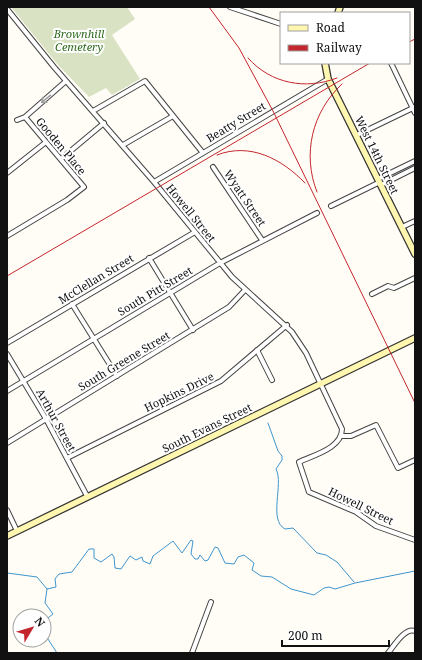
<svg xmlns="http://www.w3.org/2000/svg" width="422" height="660" viewBox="0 0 422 660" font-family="'Noto Serif',serif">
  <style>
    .cemetery { fill: #d9e3c4 }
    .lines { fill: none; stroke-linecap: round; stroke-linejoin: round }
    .stream { stroke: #3f96cf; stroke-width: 1 }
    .street-casing { stroke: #444; stroke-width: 6 }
    .secondary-casing { stroke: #333; stroke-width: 8 }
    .street { stroke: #fff; stroke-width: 4 }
    .secondary { stroke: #fff6b0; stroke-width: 5.5 }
    .rail { stroke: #c4262e; stroke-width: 1 }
    .oneway { stroke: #a0a0a0 }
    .labels { text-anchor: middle; stroke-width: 4; stroke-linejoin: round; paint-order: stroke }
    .park-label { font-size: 11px; font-style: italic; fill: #2f6b1f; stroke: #fff }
    .street-label { font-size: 11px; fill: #111; stroke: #fff }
  </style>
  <rect width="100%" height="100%" fill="#fffdf5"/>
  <!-- cemetery -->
  <path class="cemetery" d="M11,7H127L135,19L112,35L140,79L112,95L106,88L89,97L58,65Z"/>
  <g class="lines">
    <!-- stream -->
    <path class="stream" d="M268,423L278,451L282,456V460L276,469C284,484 268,520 285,529L293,528L317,553L326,555L337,562L354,582
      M7,573L37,577L47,589L56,587L55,579L59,574L72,572L89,549H94V558L101,562L112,554L114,557L115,568L121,569L130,556L136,560L142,557L143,561L150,564L153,556L173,541L182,553L191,540L193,541L191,554L195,559H198L200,555L205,561L208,560L215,547L218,548L225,563L234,564L238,557L244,555L254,563L252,570L261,576L272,577L291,589L314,595L324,588L329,587L335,589L355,583L415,571
      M44,621L53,614L45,603L47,589
      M44,633L57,653
      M31,645L33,640"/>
    <!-- street casing -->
    <g class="street-casing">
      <path id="street" d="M230,7L281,24
        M7,9L54,67L154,182L232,277L292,332L306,353L342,429C342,448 314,455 299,462L309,492L356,512L376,526L415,540
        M391,63L415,113
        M93,111L145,81L203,153
        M17,120L25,117L66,81
        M357,135L415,107
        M123,145L173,116
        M61,159L104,123
        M213,167L262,240
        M7,173L46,142
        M378,179L415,161
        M154,182L328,79
        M381,185L415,168
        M331,206L380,182
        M402,227L415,221
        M7,236L67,200L84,187L25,117
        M149,258L193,330
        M372,294L388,286L394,288L415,278
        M72,304L117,376
        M7,343L195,232
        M257,350L272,380
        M7,354L46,419L87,496
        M7,391L220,263L317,213
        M342,436H351L376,425L398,468L415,460
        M7,443L229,307L245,290
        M67,458L221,381L287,325
        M7,510L17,531
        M192,653L211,602
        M388,653C394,646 405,627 415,631"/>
    </g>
    <!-- secondary casing -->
    <g class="secondary-casing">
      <path id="secondary" d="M338,13L340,7
        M325,63L328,79L415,254
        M7,536L415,338"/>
    </g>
    <!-- street -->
    <use href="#street" class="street"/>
    <!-- secondary -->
    <use href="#secondary" class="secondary"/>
    <!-- rail -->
    <path class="rail" d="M209,7L239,48L273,111L415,403
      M409,42L415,39
      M248,58C271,84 306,90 337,78
      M217,155C250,142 282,159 305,183
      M317,192C302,154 312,112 342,84
      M7,276L370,63"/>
  </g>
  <!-- one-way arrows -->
  <defs><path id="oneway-shaft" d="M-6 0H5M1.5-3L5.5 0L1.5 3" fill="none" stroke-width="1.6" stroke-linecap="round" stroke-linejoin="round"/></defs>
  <use class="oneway" href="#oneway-shaft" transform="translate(46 99) rotate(140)"/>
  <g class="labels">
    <!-- park labels -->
    <g class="park-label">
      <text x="79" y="38">Brownhill<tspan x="79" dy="13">Cemetery</tspan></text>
    </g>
    <!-- street labels -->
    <g class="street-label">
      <text transform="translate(236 122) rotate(-31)" y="4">Beatty Street</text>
      <text transform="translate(61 146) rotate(50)" y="4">Gooden Place</text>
      <text transform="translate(377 155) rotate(64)" y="4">West 14th Street</text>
      <text transform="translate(245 198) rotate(56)" y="4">Wyatt Street</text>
      <text transform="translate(191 213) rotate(51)" y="4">Howell Street</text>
      <text transform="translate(96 279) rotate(-31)" y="4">McClellan Street</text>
      <text transform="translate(155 291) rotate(-31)" y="4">South Pitt Street</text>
      <text transform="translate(124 361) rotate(-31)" y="4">South Greene Street</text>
      <text transform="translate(179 392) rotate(-26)" y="4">Hopkins Drive</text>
      <text transform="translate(56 420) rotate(61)" y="4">Arthur Street</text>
      <text transform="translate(207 428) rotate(-26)" y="4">South Evans Street</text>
      <text transform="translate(361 506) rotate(26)" y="4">Howell Street</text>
    </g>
  </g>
  <!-- border -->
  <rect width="422" height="660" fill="none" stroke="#111111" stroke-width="16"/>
  <!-- legend -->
  <rect x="280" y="12" width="130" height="52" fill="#ffffff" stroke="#a0a0a0"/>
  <rect x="288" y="25" width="20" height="6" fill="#fff6b0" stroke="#a0a0a0"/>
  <text x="316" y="32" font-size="12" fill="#111111">Road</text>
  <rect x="288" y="45" width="20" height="6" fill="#c4262e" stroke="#a0a0a0"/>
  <text x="316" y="52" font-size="12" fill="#111111">Railway</text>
  <!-- north arrow -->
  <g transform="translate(32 628) rotate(52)"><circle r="19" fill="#ffffff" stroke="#a0a0a0"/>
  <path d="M0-3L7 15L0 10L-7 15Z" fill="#c4262e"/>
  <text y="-6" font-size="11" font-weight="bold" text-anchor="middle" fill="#111111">N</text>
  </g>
  <!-- scale -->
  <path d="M282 640v6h107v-6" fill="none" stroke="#111111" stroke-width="2"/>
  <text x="288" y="640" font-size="12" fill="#111111" stroke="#ffffff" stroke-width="3" paint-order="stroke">200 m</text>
</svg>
